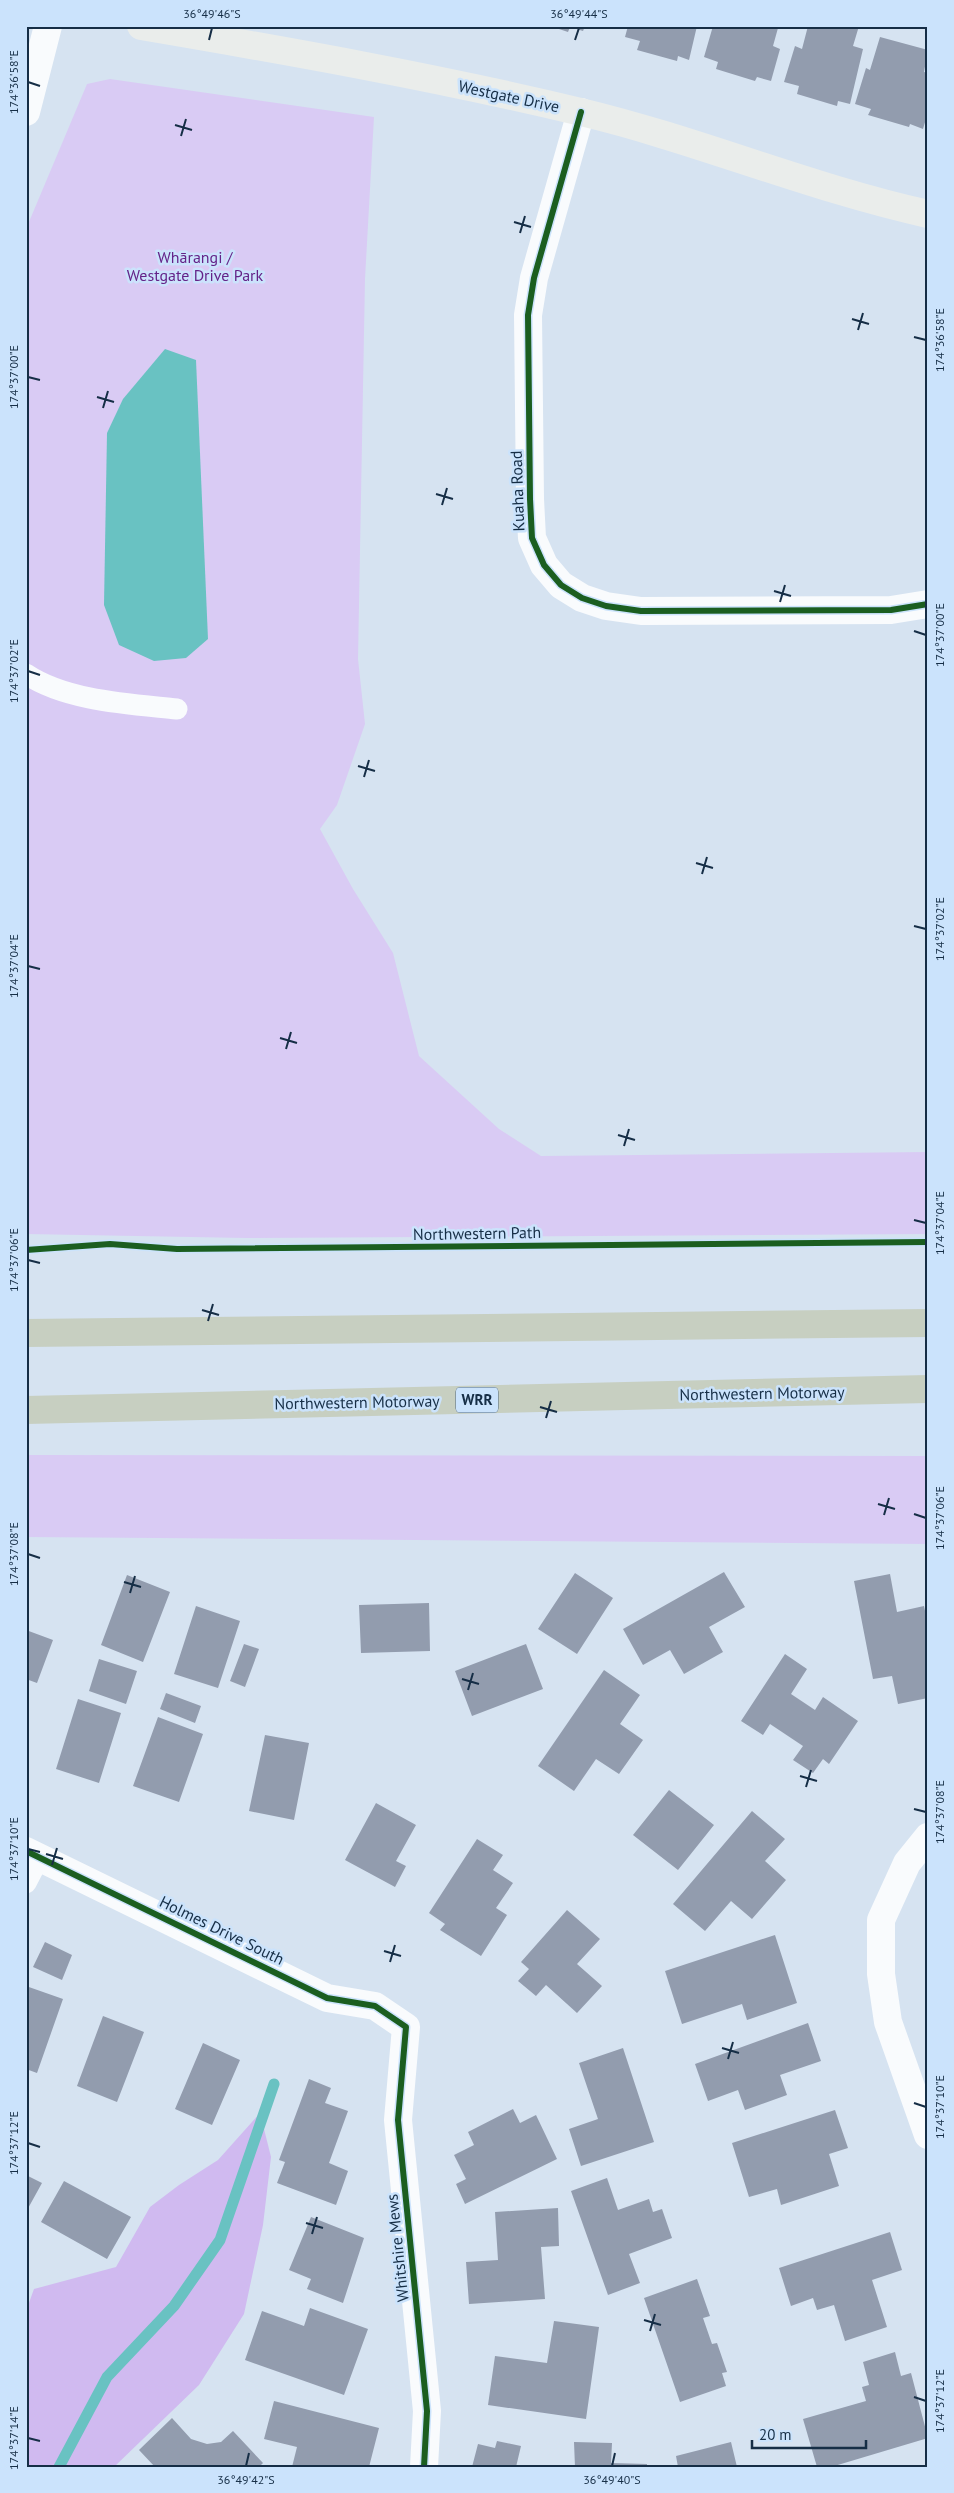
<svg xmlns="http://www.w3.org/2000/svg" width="954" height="2493" viewBox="0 0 954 2493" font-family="'PT Sans',sans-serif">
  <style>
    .green { fill: #d9cbf4 }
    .forest { fill: #d0baf0 }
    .water { fill: #69c2c2 }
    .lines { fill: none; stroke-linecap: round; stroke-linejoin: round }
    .stream { stroke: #69c2c2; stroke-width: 11 }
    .building { fill: #929cae }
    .service { stroke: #f9fbfd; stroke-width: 21 }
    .minor { stroke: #f9fbfd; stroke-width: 28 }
    .secondary { stroke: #eaedeb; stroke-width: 28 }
    .motorway { stroke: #c7cfc1; stroke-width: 28 }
    .cycleway-casing { stroke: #cbe3fc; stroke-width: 9 }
    .cycleway { stroke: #1b5e20; stroke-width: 6 }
    .ticks { fill: none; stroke: #162e46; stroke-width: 2 }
    .labels { text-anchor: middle; stroke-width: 5; stroke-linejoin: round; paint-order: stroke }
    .shield { fill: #cbe3fc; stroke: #4c647d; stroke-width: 1 }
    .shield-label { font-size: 15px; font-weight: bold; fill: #162e46 }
    .street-label { font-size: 16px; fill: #162e46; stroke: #cbe3fc }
    .park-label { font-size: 16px; fill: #642388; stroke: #cbe3fc }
    .neatline { fill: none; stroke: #162e46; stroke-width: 2 }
    .ticks-label { font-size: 12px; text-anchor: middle; fill: #162e46 }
  </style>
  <rect width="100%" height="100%" fill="#d6e3f1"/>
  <!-- green -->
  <path class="green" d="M110,79L374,117L365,279L358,659L365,724L337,805L320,829L353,889L393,953L419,1056L499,1129L541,1156L928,1152V1234L246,1238L26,1234V229L87,84Z
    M26,1455L928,1456V1544L26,1537Z"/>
  <!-- forest -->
  <path class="forest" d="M260,2113L271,2157L263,2225L244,2314L199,2385L114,2467H26V2311L34,2289L116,2267L150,2207L179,2185L218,2160Z"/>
  <!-- water -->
  <path class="water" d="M165,349L196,360L208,639L186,658L154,661L119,645L104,605L107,433L123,399Z"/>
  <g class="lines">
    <!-- stream -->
    <path class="stream" d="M59,2467L107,2377L174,2306L220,2240L274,2084"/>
  </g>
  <!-- building -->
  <path class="building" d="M550,26H585L583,31L570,27L568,32Z
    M628,26H697L689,60L678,56L677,61L637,50L640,41L625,37Z
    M713,26L778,28L773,46L780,49L771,81L757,77L755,81L716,69L718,62L704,57Z
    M808,26H859L853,46L863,49L850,104L838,101L837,106L797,94L799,86L784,82L795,46L802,49Z
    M880,37L928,50L924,72L928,73L926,93L928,94V112L923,129L910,124L909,127L868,115L871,109L855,104L866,68L870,70Z
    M724,1572L745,1607L709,1627L723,1652L684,1674L670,1650L643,1665L623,1629Z
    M575,1573L613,1598L577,1654L538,1629Z
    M890,1574L897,1612L924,1606L928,1625V1698L898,1704L892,1676L873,1679L854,1581Z
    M127,1575L170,1592L143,1662L101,1645Z
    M429,1603L430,1651L361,1653L359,1605Z
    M196,1606L240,1621L218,1688L174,1674Z
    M26,1630L53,1640L37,1683L26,1679Z
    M244,1644L259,1649L245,1687L230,1681Z
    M526,1644L543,1689L472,1716L455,1671Z
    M785,1654L807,1669L791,1694L815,1710L823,1697L858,1721L829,1764L823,1759L813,1773L793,1760L803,1746L770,1724L763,1735L741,1721Z
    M99,1659L137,1671L126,1704L89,1691Z
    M604,1670L640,1695L620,1724L643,1740L619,1774L596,1759L574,1791L538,1766Z
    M166,1693L201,1706L195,1723L160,1709Z
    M78,1699L121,1713L99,1783L56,1769Z
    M158,1717L203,1734L179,1802L133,1786Z
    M265,1735L309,1743L294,1820L249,1811Z
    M669,1790L714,1825L678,1870L633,1835Z
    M376,1803L416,1825L396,1861L406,1866L395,1887L345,1860Z
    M752,1811L785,1839L765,1861L786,1880L752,1919L731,1901L705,1931L673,1904Z
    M477,1839L503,1855L493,1870L513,1883L496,1908L507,1915L481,1956L440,1930L445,1924L429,1913Z
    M567,1910L600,1939L577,1964L602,1986L577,2013L546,1985L536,1996L518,1981L529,1969L521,1962Z
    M775,1935L797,2003L747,2020L742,2004L682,2024L665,1971Z
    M45,1942L72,1955L62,1980L33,1967Z
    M26,1986L63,1999L37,2073L26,2069Z
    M103,2016L144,2032L117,2102L77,2086Z
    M808,2023L821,2061L780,2075L787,2095L745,2110L738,2090L708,2101L695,2064Z
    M203,2043L240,2060L212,2125L175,2109Z
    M623,2048L654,2142L581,2166L569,2129L598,2119L579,2063Z
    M309,2079L331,2088L325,2103L348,2111L329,2163L348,2171L336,2205L277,2183L285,2162L279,2160Z
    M513,2109L520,2123L536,2115L557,2159L465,2204L456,2184L466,2179L454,2155L474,2145L468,2132Z
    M835,2110L848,2148L829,2154L839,2186L781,2205L777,2189L749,2197L732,2143Z
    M26,2175L42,2183L26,2212Z
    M607,2178L618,2210L649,2199L653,2212L662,2209L672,2238L629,2254L640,2283L608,2295L571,2191Z
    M64,2181L131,2217L107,2259L41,2222Z
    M558,2208L559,2246L541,2247L545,2299L469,2304L466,2262L498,2260L495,2212Z
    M311,2217L364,2238L343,2303L307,2289L311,2279L289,2270Z
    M890,2232L902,2270L872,2280L887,2327L845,2341L834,2305L817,2310L813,2298L791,2306L779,2268Z
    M697,2279L710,2316L703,2318L712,2344L717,2343L727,2372L722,2373L726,2386L680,2402L644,2298Z
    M310,2308L368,2329L344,2395L245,2360L262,2311L304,2326Z
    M554,2321L599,2327L586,2419L488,2405L495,2356L547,2363Z
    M895,2352L901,2376L911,2373L928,2438L831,2467H817L803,2419L866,2401L862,2387L869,2385L863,2362Z
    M274,2401L379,2428L369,2467H292L297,2447L264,2439Z
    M172,2418L191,2439L207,2444L221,2442L233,2431L263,2463L259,2467H155L139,2450Z
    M497,2441L521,2446L516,2467H472L478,2444L495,2448Z
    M574,2442L612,2443L611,2463L647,2464V2467H575Z
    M731,2442L737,2467H678L676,2456Z"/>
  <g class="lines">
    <!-- service -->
    <path class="service" d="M26,674C66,701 130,704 177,709
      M26,1883L40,1856"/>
    <!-- minor -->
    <path class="minor" d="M26,112L48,26
      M581,112L534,278L528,315L530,499L532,538L544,565L561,585L582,598L606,606L641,611L891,610L928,604
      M928,1837L907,1863L881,1920V1974L888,2022L928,2135
      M26,1851L327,1998L375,2006L406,2027L398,2120L427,2411L424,2467"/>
    <!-- secondary -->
    <path class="secondary" d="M141,26C288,51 435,77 581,112C698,140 810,188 928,214"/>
    <!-- motorway -->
    <path class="motorway" d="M26,1333L928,1323
      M26,1410L928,1389"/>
    <!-- cycleway casing -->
    <g class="cycleway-casing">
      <path id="cycleway" d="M581,112L534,278L528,315L530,499L532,538L544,565L561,585L582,598L606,606L641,611L891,610L928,604
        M26,1250L110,1244L177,1249L928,1242
        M26,1851L327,1998L375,2006L406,2027L398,2120L427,2411L424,2467"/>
    </g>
    <!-- cycleway -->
    <use href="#cycleway" class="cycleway"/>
  </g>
  <!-- ticks -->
  <path class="ticks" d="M209,40L212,28M575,40L579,28M28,82L40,86M175,125L192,130M181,136L186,119M514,222L531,227M520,233L525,216M852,319L869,324M858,330L863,313M914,337L926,340M28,377L40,380M97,397L114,402M103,408L108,391M436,494L453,499M442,505L447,488M774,591L791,596M780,602L785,585M914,631L926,635M28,671L40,675M358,766L375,771M364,777L369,760M696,863L713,868M702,874L707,857M914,926L926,929M28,966L40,969M280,1038L297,1043M286,1049L291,1032M618,1135L635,1140M624,1146L629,1129M914,1220L926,1223M28,1260L40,1263M202,1310L219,1315M208,1321L213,1304M540,1407L557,1412M546,1418L551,1401M878,1504L895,1509M914,1514L926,1518M884,1515L889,1498M28,1554L40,1558M124,1582L141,1587M130,1593L135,1576M462,1679L479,1684M468,1690L473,1673M800,1776L817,1781M806,1787L811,1770M914,1809L926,1812M28,1849L40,1852M46,1854L63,1859M52,1865L57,1848M384,1951L401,1956M390,1962L395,1945M722,2048L739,2053M728,2059L733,2042M914,2103L926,2107M28,2143L40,2147M306,2223L323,2228M312,2234L317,2217M644,2320L661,2325M650,2331L655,2314M914,2397L926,2401M28,2438L40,2441M246,2466L249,2453M612,2466L615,2453"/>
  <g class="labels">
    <!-- shield labels -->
    <rect class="shield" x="456" y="1387.5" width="42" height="25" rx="4"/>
    <g class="shield-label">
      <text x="477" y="1405">WRR</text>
    </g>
    <!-- street labels -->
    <g class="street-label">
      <text transform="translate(509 96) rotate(12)" y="6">Westgate Drive</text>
      <text transform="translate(517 491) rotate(-92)" y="6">Kuaha Road</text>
      <text transform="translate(477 1233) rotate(-1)" y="6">Northwestern Path</text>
      <text transform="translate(762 1393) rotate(-1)" y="6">Northwestern Motorway</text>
      <text transform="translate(357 1402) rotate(-1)" y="6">Northwestern Motorway</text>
      <text transform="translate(222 1930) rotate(26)" y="6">Holmes Drive South</text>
      <text transform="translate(397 2248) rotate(-96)" y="6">Whitshire Mews</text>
    </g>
    <!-- park labels -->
    <g class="park-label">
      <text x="195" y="263">Whārangi /<tspan x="195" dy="18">Westgate Drive Park</tspan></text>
    </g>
  </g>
  <!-- border -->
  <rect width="954" height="2493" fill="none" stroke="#cbe3fc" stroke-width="55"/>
  <!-- scale -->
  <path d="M752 2440v8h114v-8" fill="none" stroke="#162e46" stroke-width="2.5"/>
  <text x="759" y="2440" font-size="15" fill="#162e46" stroke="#cbe3fc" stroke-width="4" paint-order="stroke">20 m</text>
  <rect x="28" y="28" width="898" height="2438" class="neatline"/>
  <g class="ticks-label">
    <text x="212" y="18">36°49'46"S</text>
    <text x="579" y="18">36°49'44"S</text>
    <text transform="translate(14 82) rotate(-90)" y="4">174°36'58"E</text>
    <text transform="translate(940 340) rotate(-90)" y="4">174°36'58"E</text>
    <text transform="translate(14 377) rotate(-90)" y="4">174°37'00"E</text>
    <text transform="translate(940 635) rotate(-90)" y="4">174°37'00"E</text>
    <text transform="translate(14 671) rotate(-90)" y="4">174°37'02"E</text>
    <text transform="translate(940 929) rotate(-90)" y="4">174°37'02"E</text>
    <text transform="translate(14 966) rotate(-90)" y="4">174°37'04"E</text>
    <text transform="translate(940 1223) rotate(-90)" y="4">174°37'04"E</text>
    <text transform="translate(14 1260) rotate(-90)" y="4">174°37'06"E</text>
    <text transform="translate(940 1518) rotate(-90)" y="4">174°37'06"E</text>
    <text transform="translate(14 1554) rotate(-90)" y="4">174°37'08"E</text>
    <text transform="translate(940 1812) rotate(-90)" y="4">174°37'08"E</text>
    <text transform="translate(14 1849) rotate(-90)" y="4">174°37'10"E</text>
    <text transform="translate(940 2107) rotate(-90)" y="4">174°37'10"E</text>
    <text transform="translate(14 2143) rotate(-90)" y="4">174°37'12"E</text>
    <text transform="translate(940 2401) rotate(-90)" y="4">174°37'12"E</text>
    <text transform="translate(14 2438) rotate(-90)" y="4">174°37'14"E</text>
    <text x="246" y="2484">36°49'42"S</text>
    <text x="612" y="2484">36°49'40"S</text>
  </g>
</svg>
